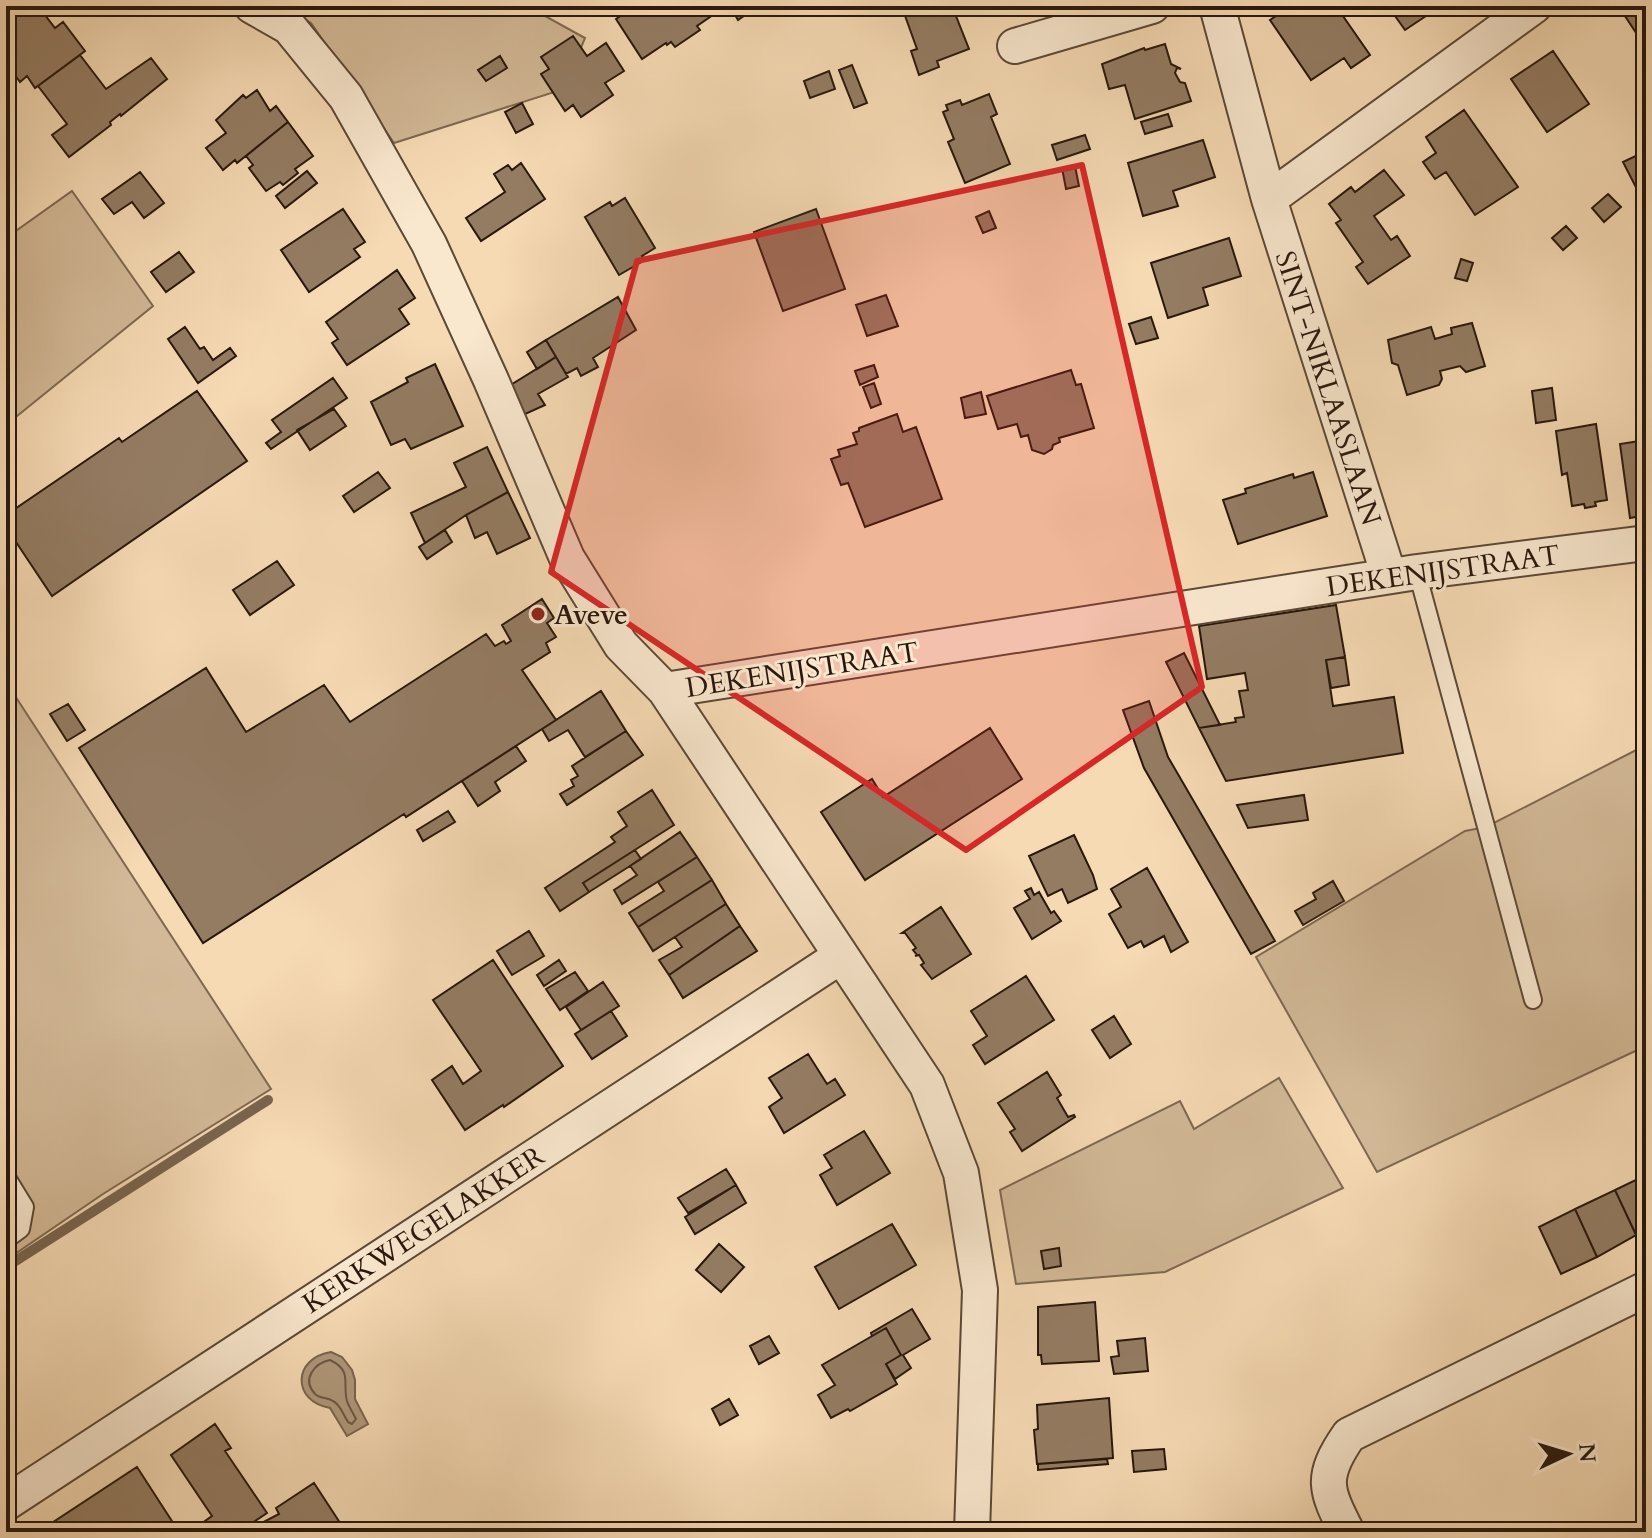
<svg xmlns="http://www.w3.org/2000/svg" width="1652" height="1538" viewBox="0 0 1652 1538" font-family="Cardo,serif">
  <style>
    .green { fill: #d3b997; stroke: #7e6852; stroke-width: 2 }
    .water { fill: #b0987b; stroke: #7a644f; stroke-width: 2 }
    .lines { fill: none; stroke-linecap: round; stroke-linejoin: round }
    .shore { stroke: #6c5844; stroke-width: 2 }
    .stream { stroke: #7a644f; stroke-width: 10 }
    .building { fill: #947c63; stroke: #29170c; stroke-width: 2 }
    .lane-casing { stroke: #5c4836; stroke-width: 20 }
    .street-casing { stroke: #5c4836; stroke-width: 38 }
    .lane { stroke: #f9e7ce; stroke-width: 16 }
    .street { stroke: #f9e7ce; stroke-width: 34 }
    .marked { fill: #d62828; fill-opacity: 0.2; stroke: #d62828; stroke-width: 6; stroke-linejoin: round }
    .poi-dot { fill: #8f2418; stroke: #f9e7ce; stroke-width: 3 }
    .labels { text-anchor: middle; stroke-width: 6; stroke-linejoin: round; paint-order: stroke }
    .street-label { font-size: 28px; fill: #29170c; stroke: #f9e7ce }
    .poi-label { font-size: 28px; font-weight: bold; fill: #29170c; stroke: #f9e7ce; text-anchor: start }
  </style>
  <rect width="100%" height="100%" fill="#f6dab4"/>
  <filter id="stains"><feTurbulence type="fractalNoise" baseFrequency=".0025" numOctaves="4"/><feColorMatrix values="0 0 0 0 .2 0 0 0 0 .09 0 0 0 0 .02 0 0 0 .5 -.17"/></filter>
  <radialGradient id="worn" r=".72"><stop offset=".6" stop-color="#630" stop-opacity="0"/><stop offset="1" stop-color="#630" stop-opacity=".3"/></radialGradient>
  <!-- green -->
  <path class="green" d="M283,6H527L585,38L564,89L394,143L311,23Z
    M72,191L153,306L6,425V238Z
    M6,682L271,1089L103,1194L6,1260Z
    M1646,745V1046L1377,1172L1256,957L1465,831L1486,827Z
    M1279,1078L1343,1188L1165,1272L1016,1284L1000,1190L1180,1101L1194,1129Z"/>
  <!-- water -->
  <path class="water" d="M331,1352L342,1357L352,1370L355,1380V1399L368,1424L347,1436L330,1408C291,1401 293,1358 331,1352Z"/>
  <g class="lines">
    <!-- shore -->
    <path class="shore" d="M330,1360C353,1371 342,1383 347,1401C349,1407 353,1413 356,1419L352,1424L348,1422C344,1416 340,1404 333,1401C327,1397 320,1399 315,1394C301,1379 315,1363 330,1360Z"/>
    <!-- stream -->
    <path class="stream" d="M6,1267L268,1100"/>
  </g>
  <!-- building -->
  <path class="building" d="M6,6H38L55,28L63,22L85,51L35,88L27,76L20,82L6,63V57L9,54L6,50Z
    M635,6H726L697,26L700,30L675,47L671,42L667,45L666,43L642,59L616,19Z
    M730,6H758L738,20Z
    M914,6H952L969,49L937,61L939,67L919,75L911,51L917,49L903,10Z
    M1291,6H1336L1370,55L1351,68L1344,58L1311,80L1270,20Z
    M1388,6H1441L1405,30Z
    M1626,6H1646V48L1625,16L1623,8Z
    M573,36L587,56L606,43L624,71L605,83L613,95L581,117L573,105L565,111L541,74L549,69L541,57Z
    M1165,44L1171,64L1181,69L1177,68L1175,73L1180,82L1185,83L1191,101L1135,119L1125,85L1109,89L1102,64L1144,48L1145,50Z
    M1553,51L1589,104L1547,132L1511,79Z
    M80,55L106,89L151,58L167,79L121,116L120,114L110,122L111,125L69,157L52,135L67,124L38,86Z
    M500,56L507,68L486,81L478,70Z
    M852,65L867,103L854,108L839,70Z
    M829,71L835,89L810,98L804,81Z
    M257,90L270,111L276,106L288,122L237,163L235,160L223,170L206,148L226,133L216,120L243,95L246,98Z
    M989,94L997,114L991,117L1010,164L965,183L948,142L954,139L943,112L948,110L946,105L960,100L962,105Z
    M522,103L533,124L516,133L505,112Z
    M1464,110L1518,187L1475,215L1446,172L1435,179L1423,162L1436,153L1426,137Z
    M1168,114L1172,126L1145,134L1141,122Z
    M288,122L313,156L295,169L298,173L283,185L280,182L266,191L249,168L253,165L246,156Z
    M1085,135L1090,149L1057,160L1052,145Z
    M1203,140L1215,177L1173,191L1178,206L1143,216L1128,163Z
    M1646,151V199L1643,201L1623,162Z
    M521,163L545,199L481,241L466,218L505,192L494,174L508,165L512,170Z
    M1075,166L1079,186L1066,189L1062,168Z
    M1384,170L1404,195L1374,216L1391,240L1397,236L1410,256L1368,284L1356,267L1363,262L1336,223L1341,220L1329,204L1351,187L1355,192Z
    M307,171L317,183L285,208L276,196Z
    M140,172L164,203L144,218L132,202L114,214L102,199Z
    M1608,194L1621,207L1604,222L1592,208Z
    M625,198L655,248L642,256L645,260L619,275L585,217L610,202L612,206Z
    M343,209L365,242L354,249L360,257L309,292L281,250Z
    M816,209L845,289L783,311L754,232Z
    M989,211L996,228L983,233L976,217Z
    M1566,226L1577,238L1563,250L1552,238Z
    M1229,238L1241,276L1203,288L1208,305L1168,318L1151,263Z
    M179,252L194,272L166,292L151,272Z
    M1461,259L1473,263L1467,281L1455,278Z
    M397,270L415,298L399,309L409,324L347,365L332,343L338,339L326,322Z
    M886,295L898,326L867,336L856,305Z
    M618,297L636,330L593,358L598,367L581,376L577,368L566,374L546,340Z
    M1151,317L1158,338L1136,344L1129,324Z
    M1472,323L1485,366L1466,372L1460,366L1440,371L1442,379L1439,385L1407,395L1398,365L1392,363L1388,340L1431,327L1435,339L1452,334L1451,328Z
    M185,327L200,349L204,347L213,360L230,348L236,356L198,383L168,339Z
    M546,340L556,357L537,369L527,352Z
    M556,357L568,377L538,394L545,405L523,415L509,386Z
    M435,364L463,426L411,449L405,439L391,445L371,402L408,382L406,378Z
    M874,365L878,377L860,385L855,371Z
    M1071,370L1076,385L1081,384L1094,428L1059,438L1060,442L1053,445L1052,449L1044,454L1032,450L1028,435L1021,437L1017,424L998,429L987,396Z
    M333,378L347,398L271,449L266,443L281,432L272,420Z
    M874,383L881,404L871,408L863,387Z
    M1552,388L1556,420L1536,423L1532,391Z
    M197,391L247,461L52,596L6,527V515L119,438L122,442Z
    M981,392L986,414L965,418L961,398Z
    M334,409L346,426L310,450L297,430Z
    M897,414L903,432L916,427L942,499L865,527L848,483L841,485L831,459L840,456L838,450L857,444L853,433L859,431V428Z
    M1596,424L1607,500L1595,502L1596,506L1585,508L1584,504L1572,506L1567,473L1562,475L1556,431Z
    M1646,440V515L1630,518L1620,444Z
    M487,447L508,492L466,515L425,543L411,513L466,487L454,463Z
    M378,472L390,488L354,512L343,496Z
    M1313,472L1327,516L1238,544L1223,500L1246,493L1245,489L1293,474L1294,478Z
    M508,492L530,538L497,554L487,532L475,538L466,515Z
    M445,530L452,542L427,559L419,547Z
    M277,561L294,585L250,615L233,590Z
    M542,599L554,618L547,623L556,637L546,643L550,652L522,670L556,720L406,817L404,814L203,943L79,748L206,668L246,732L324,685L350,722L486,634L495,646L504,641L506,644L511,641L502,625Z
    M1336,605L1345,657L1326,660L1333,706L1394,697L1403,753L1226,781L1199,728L1236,722L1235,718L1244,717L1239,691L1248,690L1245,673L1207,679L1199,626Z
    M1184,653L1220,725L1199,728L1166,662Z
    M1345,657L1349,685L1331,688L1326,660Z
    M601,691L626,731L585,757L568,730L549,741L542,729Z
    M1149,701L1168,757L1275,941L1251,954L1144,768L1123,710Z
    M68,704L85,730L67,741L50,714Z
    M990,728L1022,779L865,880L821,812L872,779L883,797Z
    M626,731L643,755L567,805L560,794L574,786L571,780L578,776L572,766Z
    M516,746L526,761L495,782L500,791L478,806L462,781Z
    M652,790L674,825L583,883L589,892L560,911L545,888L615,842L611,837L627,826L618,812Z
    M1304,795L1308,820L1248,828L1237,805Z
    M448,811L455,822L423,841L417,830Z
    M680,832L697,857L622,904L614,890L637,875L630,866Z
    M1074,835L1093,875L1097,889L1068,903L1062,889L1048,896L1029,856Z
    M635,850L641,859L589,892L583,883Z
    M697,857L712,880L638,927L629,913L664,891L658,882Z
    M1147,868L1188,942L1171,952L1164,936L1144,947L1141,941L1128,948L1109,914L1121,907L1111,889Z
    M712,880L726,904L653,951L638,927Z
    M1333,881L1344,901L1303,925L1295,911L1316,899L1313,893Z
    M1031,888L1034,895L1039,892L1051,913L1054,911L1061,921L1032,939L1014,908L1030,899L1025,891Z
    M726,904L740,926L669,975L659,960L682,947L675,937Z
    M941,907L971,954L932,979L921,965L924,963L919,955L915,956L917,955L913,950L916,948L905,933H902Z
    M740,926L757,951L683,998L669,975Z
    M529,931L544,956L512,975L497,951Z
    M493,960L563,1066L504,1107L503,1105L465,1130L432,1080L452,1066L463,1084L481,1071L433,1000Z
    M559,960L566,971L544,986L537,975Z
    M575,972L588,991L560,1010L546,989Z
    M1026,976L1054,1020L985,1064L973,1045L987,1036L971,1011Z
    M603,982L619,1006L581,1030L566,1007Z
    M611,1011L627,1036L592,1059L575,1034Z
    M1114,1016L1131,1044L1110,1058L1092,1030Z
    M808,1054L827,1084L835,1079L845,1095L784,1133L769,1107L782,1098L769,1078Z
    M1047,1072L1061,1095L1057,1098L1068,1117L1074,1115L1075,1117L1022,1151L1010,1132L1015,1129L998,1103Z
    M864,1131L890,1173L837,1205L820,1175L832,1168L824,1155Z
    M726,1169L736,1185L688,1213L678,1198Z
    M1646,1175V1233L1637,1237L1615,1190Z
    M736,1185L746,1203L695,1234L685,1217Z
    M1615,1190L1636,1235L1597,1257L1575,1209Z
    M1575,1209L1597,1257L1561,1274L1539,1227Z
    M892,1224L916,1265L839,1309L815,1267Z
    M719,1244L744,1267L721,1292L696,1270Z
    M1059,1248L1061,1266L1044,1269L1041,1251Z
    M1095,1302L1099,1361L1042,1364L1041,1355H1038V1307Z
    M912,1309L930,1339L903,1355L911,1368L895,1379L886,1364L901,1355L886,1328L872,1336L871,1333Z
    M886,1328L901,1355L886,1364L897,1384L850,1411L848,1409L831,1418L818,1395L835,1385L822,1365Z
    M769,1336L779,1353L759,1364L750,1346Z
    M1145,1338L1148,1371L1114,1374L1111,1357L1119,1356L1117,1341Z
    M1109,1398L1113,1458L1037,1464L1034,1430L1038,1429L1037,1405Z
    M729,1399L738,1415L720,1425L712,1409Z
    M215,1424L231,1448L225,1451L267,1513L239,1532H213L205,1521L212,1516L171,1455Z
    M1164,1449L1166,1469L1134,1472L1132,1451Z
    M1107,1459L1108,1464L1038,1470V1464Z
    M137,1467L179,1532H38Z
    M314,1483L346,1532H291L287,1526L278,1532H252L250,1529L279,1514L276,1508Z"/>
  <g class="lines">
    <!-- lane casing -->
    <g class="lane-casing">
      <path id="lane" d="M1417,572L1533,1000
        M6,1176L25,1207L21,1229L6,1240"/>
    </g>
    <!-- street casing -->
    <g class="street-casing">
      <path id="street" d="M252,6L289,27L346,97L429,244L491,380L567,558L621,645L665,690L927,1085L961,1173L980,1290L972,1532
        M1217,6L1269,199L1389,576
        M1015,46L1152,6
        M1269,199L1534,6
        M665,690L1417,572L1646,543
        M6,1503L841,956
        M1347,1532C1325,1489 1320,1477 1349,1435L1646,1289"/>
    </g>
    <!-- lane -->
    <use href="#lane" class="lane"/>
    <!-- street -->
    <use href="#street" class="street"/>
  </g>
  <!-- marked area -->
  <path class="marked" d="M1082,165L1202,687L966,850L551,572L637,261Z"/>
  <!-- markers -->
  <circle class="poi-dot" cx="538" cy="614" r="8"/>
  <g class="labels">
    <!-- street labels -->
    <g class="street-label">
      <text transform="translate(1329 388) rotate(72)" y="10">SINT-NIKLAASLAAN</text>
      <text transform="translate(1443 570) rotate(-8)" y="10">DEKENIJSTRAAT</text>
      <text transform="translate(802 669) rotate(-9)" y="10">DEKENIJSTRAAT</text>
      <text transform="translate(423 1229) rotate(-33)" y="10">KERKWEGELAKKER</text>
    </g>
    <!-- poi labels -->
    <g class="poi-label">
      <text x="554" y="624">Aveve</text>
    </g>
  </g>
  <!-- margin -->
  <rect width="1652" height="1538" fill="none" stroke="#f6dab4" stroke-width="32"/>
  <rect x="8" y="8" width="1636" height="1522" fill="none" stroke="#29170c" stroke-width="4"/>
  <rect x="16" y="16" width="1620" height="1506" fill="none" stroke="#29170c" stroke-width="2"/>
  <!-- north arrow -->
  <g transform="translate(1568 1454) rotate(86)" stroke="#f9e7ce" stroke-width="6" paint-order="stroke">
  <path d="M0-6L14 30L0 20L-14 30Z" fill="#29170c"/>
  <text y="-12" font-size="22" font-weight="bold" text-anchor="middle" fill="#29170c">N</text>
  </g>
  <rect width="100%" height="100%" filter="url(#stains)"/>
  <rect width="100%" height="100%" fill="url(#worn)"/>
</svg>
